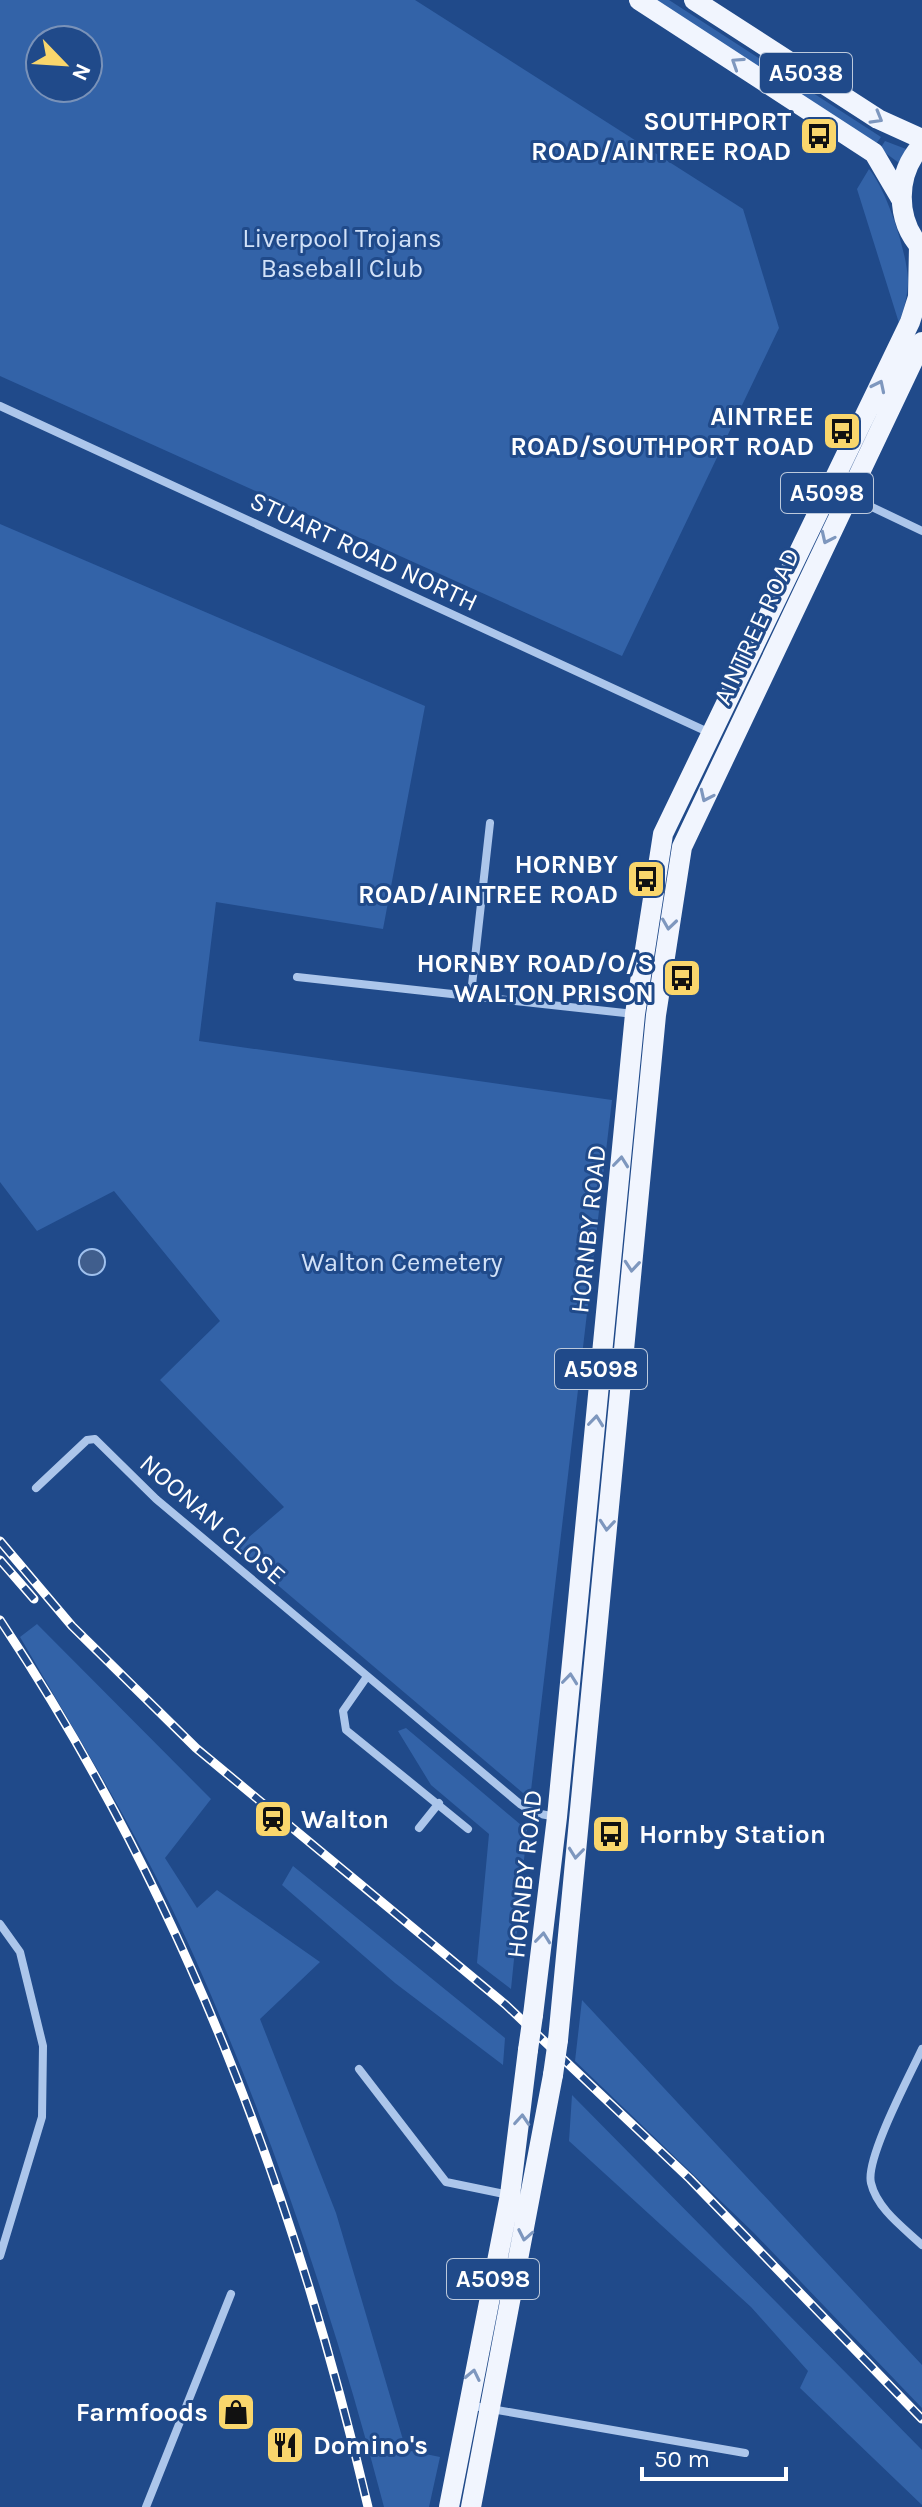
<svg xmlns="http://www.w3.org/2000/svg" width="922" height="2507" viewBox="0 0 922 2507" font-family="Karla,sans-serif">
  <style>
    .green { fill: #3363a8; fill-rule: evenodd }
    .water { fill: #405e8d; stroke: #9fc0ed; stroke-width: 2 }
    .lines { fill: none; stroke-linecap: round; stroke-linejoin: round }
    .street { stroke: #acc6eb; stroke-width: 8 }
    .primary { stroke: #f1f5fe; stroke-width: 20 }
    .rail-casing { stroke: #fff; stroke-width: 9 }
    .rail { stroke: #204a8a; stroke-width: 6; stroke-dasharray: 18; stroke-linecap: butt }
    .primary-bridge { stroke: #f1f5fe; stroke-width: 20 }
    .oneway { stroke: #7e97be }
    .labels { text-anchor: middle; stroke-width: 6; stroke-linejoin: round; paint-order: stroke }
    .shield { fill: #204a8a; stroke: #bcc9dc; stroke-width: 2 }
    .shield-label { font-size: 24px; font-weight: bold; fill: #fff }
    .poi-label { font-size: 26px; font-weight: bold; fill: #fff; stroke: #204a8a; text-anchor: end }
    .park-label { font-size: 26px; fill: #d1e1f8; stroke: #204a8a }
    .street-label { font-size: 26px; fill: #fff; stroke: #204a8a }
  </style>
  <rect width="100%" height="100%" fill="#204a8a"/>
  <!-- green -->
  <path class="green" d="M0,0H415L743,209L779,328L622,656L0,376ZM40,40H88V88H40Z
    M653,0H669L881,137L876,144Z
    M885,141L906,149L899,163L880,149Z
    M869,169C887,190 907,253 908,280C908,295 904,309 899,323L857,189Z
    M0,524L425,706L383,929L216,902L199,1041L612,1100L530,1799L235,1549L284,1507L160,1380L220,1321L114,1191L37,1231L0,1182Z
    M37,1624L211,1799L165,1858L197,1908L217,1890L320,1962L260,2019L336,2213L406,2450L440,2457L429,2507H384C335,2319 273,2134 194,1956C145,1845 81,1742 20,1637Z
    M406,1728L527,1830L511,1989L477,1963L489,1834L431,1785L398,1731Z
    M293,1866L505,2038L503,2065L395,1983L282,1885Z
    M582,2000L922,2365V2408L754,2233L575,2061Z
    M572,2095L922,2450V2505L800,2388L808,2371L751,2307L569,2141Z"/>
  <!-- water -->
  <path class="water" d="M79 1262a13 13 0 1 1 26 0a13 13 0 1 1-26 0Z"/>
  <g class="lines">
    <!-- street -->
    <path class="street" d="M0,406L710,733
      M851,497L922,531
      M297,977L634,1014
      M471,994L490,823
      M36,1488L87,1440L95,1439L156,1499L520,1804L535,1813L557,1817
      M366,1678L343,1711L346,1730L468,1829
      M419,1828L439,1803
      M0,1924L20,1952L43,2046L42,2117L0,2256
      M922,2049C910,2075 865,2159 871,2183C877,2209 904,2228 922,2245
      M359,2069L446,2182L509,2195
      M468,2405L745,2453
      M146,2507L231,2294"/>
    <!-- primary -->
    <path class="primary" d="M639,0L874,153L901,199
      M694,0L878,119L922,139
      M922,145C895,174 895,220 922,249
      M533,2015L557,1817L635,1014L663,834L910,322L918,297L919,246
      M558,2040L656,1015L682,847L922,342
      M449,2507L510,2195L528,2050
      M471,2507L553,2075"/>
    <!-- rail casing -->
    <g class="rail-casing">
      <path id="rail" d="M0,1541L72,1626L196,1748L506,2005L690,2179L922,2419
        M0,1560L34,1599
        M0,1620C181,1891 294,2191 368,2507"/>
    </g>
    <!-- rail -->
    <use href="#rail" class="rail"/>
    <!-- primary-bridge -->
    <path class="primary-bridge" d="M528,2050L533,2015
      M553,2075L558,2040"/>
  </g>
  <!-- one-way arrows -->
  <defs><path id="oneway-chevron" d="M-2-3.5L2.5 0L-2 3.5" fill="none" stroke-width="1.6" stroke-linecap="round" stroke-linejoin="round" transform="scale(2)"/></defs>
  <g class="oneway">
    <use href="#oneway-chevron" transform="translate(737 63) rotate(-147)"/>
    <use href="#oneway-chevron" transform="translate(877 118) rotate(30)"/>
    <use href="#oneway-chevron" transform="translate(879 386) rotate(-64)"/>
    <use href="#oneway-chevron" transform="translate(827 538) rotate(115)"/>
    <use href="#oneway-chevron" transform="translate(706 796) rotate(115)"/>
    <use href="#oneway-chevron" transform="translate(669 924) rotate(98)"/>
    <use href="#oneway-chevron" transform="translate(621 1162) rotate(-84)"/>
    <use href="#oneway-chevron" transform="translate(632 1266) rotate(95)"/>
    <use href="#oneway-chevron" transform="translate(596 1421) rotate(-84)"/>
    <use href="#oneway-chevron" transform="translate(607 1525) rotate(95)"/>
    <use href="#oneway-chevron" transform="translate(570 1679) rotate(-84)"/>
    <use href="#oneway-chevron" transform="translate(576 1853) rotate(96)"/>
    <use href="#oneway-chevron" transform="translate(543 1938) rotate(-84)"/>
    <use href="#oneway-chevron" transform="translate(522 2120) rotate(-86)"/>
    <use href="#oneway-chevron" transform="translate(525 2235) rotate(101)"/>
    <use href="#oneway-chevron" transform="translate(473 2375) rotate(-78)"/>
  </g>
  <!-- icons -->
  <defs>
    <g id="bus-square" transform="scale(2)"><rect x="-9" y="-9" width="18" height="18" rx="4" fill="#f9d66c" stroke="#204a8a"/><path d="M-5-6H5V4H4V6H2V4H-2V6H-4V4H-5ZM-3.5-4V0h7V-4ZM-3.5 1.2v1.5H-2V1.2ZM2 1.2v1.5H3.5V1.2Z" fill="#111"/></g>
    <g id="station-square" transform="scale(2)"><rect x="-9" y="-9" width="18" height="18" rx="4" fill="#f9d66c" stroke="#204a8a"/><path d="M-3-6H3Q5-6 5-4V2Q5 4 3 4L4.5 6H3L1.5 4h-3L-3 6H-4.5L-3 4Q-5 4-5 2V-4Q-5-6-3-6ZM-3.5-4v3h7v-3ZM-3.5 1v1.5H-2V1ZM2 1v1.5H3.5V1Z" fill="#111"/></g>
    <g id="shop-square" transform="scale(2)"><rect x="-9" y="-9" width="18" height="18" rx="4" fill="#f9d66c" stroke="#204a8a"/><path d="M-5-2.5h2.3a2.7 3.5 0 0 1 5.4 0H5L5.5 6h-11ZM-1.5-2.5h3a1.5 2.3 0 0 0-3 0Z" fill="#111"/></g>
    <g id="restaurant-square" transform="scale(2)"><rect x="-9" y="-9" width="18" height="18" rx="4" fill="#f9d66c" stroke="#204a8a"/><path d="M-5-6h1v4h1v-4h1v4h1v-4h1v5L-1.5 .5V6h-2V.5L-5-1ZM5-6V6H3V1.5H1.5Q1.5-4 5-6Z" fill="#111"/></g>
  </defs>
  <g fill-rule="evenodd">
    <use href="#bus-square" x="819" y="136"/>
    <use href="#bus-square" x="842" y="431"/>
    <use href="#bus-square" x="646" y="879"/>
    <use href="#bus-square" x="682" y="978"/>
    <use href="#station-square" x="273" y="1819"/>
    <use href="#bus-square" x="611" y="1834"/>
    <use href="#shop-square" x="236" y="2412"/>
    <use href="#restaurant-square" x="285" y="2445"/>
  </g>
  <g class="labels">
    <!-- shield labels -->
    <g class="shield">
      <rect x="760" y="53" width="92" height="40" rx="6"/>
      <rect x="781" y="473" width="92" height="40" rx="6"/>
      <rect x="555" y="1349" width="92" height="40" rx="6"/>
      <rect x="447" y="2259" width="92" height="40" rx="6"/>
    </g>
    <g class="shield-label">
      <text x="806" y="81">A5038</text>
      <text x="827" y="501">A5098</text>
      <text x="601" y="1377">A5098</text>
      <text x="493" y="2287">A5098</text>
    </g>
    <!-- poi labels -->
    <g class="poi-label">
      <text x="791" y="130">SOUTHPORT<tspan x="791" dy="30">ROAD/AINTREE ROAD</tspan></text>
      <text x="814" y="425">AINTREE<tspan x="814" dy="30">ROAD/SOUTHPORT ROAD</tspan></text>
      <text x="618" y="873">HORNBY<tspan x="618" dy="30">ROAD/AINTREE ROAD</tspan></text>
      <text x="654" y="972">HORNBY ROAD/O/S<tspan x="654" dy="30">WALTON PRISON</tspan></text>
      <text x="301" y="1828" text-anchor="start">Walton</text>
      <text x="639" y="1843" text-anchor="start">Hornby Station</text>
      <text x="208" y="2421">Farmfoods</text>
      <text x="313" y="2454" text-anchor="start">Domino's</text>
    </g>
    <!-- park labels -->
    <g class="park-label">
      <text x="342" y="247">Liverpool Trojans<tspan x="342" dy="30">Baseball Club</tspan></text>
      <text x="402" y="1271">Walton Cemetery</text>
    </g>
    <!-- street labels -->
    <g class="street-label">
      <text transform="translate(364 551) rotate(25)" y="9">STUART ROAD NORTH</text>
      <text transform="translate(756 626) rotate(-65)" y="9">AINTREE ROAD</text>
      <text transform="translate(588 1229) rotate(-84)" y="9">HORNBY ROAD</text>
      <text transform="translate(213 1519) rotate(41)" y="9">NOONAN CLOSE</text>
      <text transform="translate(524 1874) rotate(-84)" y="9">HORNBY ROAD</text>
    </g>
  </g>
  <!-- north arrow -->
  <g transform="translate(64 64) rotate(115)"><circle r="38" fill="#204a8a" stroke="#7992b9" stroke-width="2"/>
  <path d="M0-6L14 30L0 20L-14 30Z" fill="#f9d66c"/>
  <text y="-12" font-size="22" font-weight="bold" text-anchor="middle" fill="#ffffff">N</text>
  </g>
  <!-- scale -->
  <path d="M642 2467v12h144v-12" fill="none" stroke="#ffffff" stroke-width="4"/>
  <text x="654" y="2467" font-size="24" fill="#ffffff" stroke="#204a8a" stroke-width="6" paint-order="stroke">50 m</text>
</svg>
